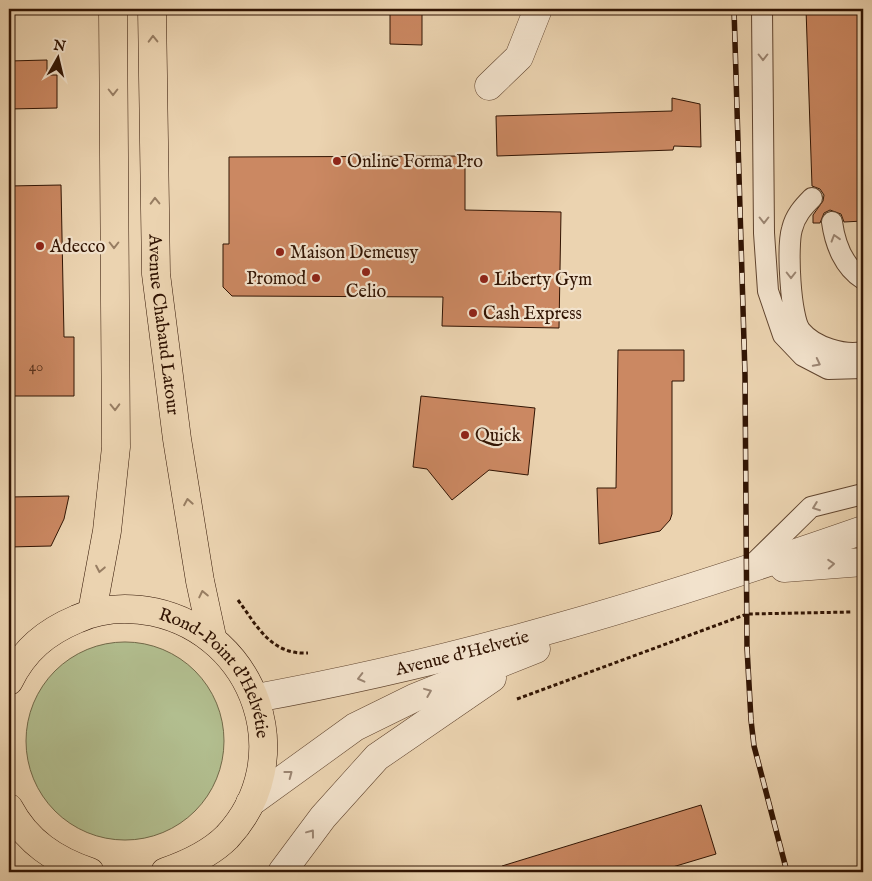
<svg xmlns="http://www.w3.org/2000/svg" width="872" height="881" viewBox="0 0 872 881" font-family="'IM FELL English',serif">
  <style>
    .green { fill: #b2be8f; stroke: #726949 }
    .building { fill: #cb8862; stroke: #311403 }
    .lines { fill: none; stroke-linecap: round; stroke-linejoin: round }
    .lane-casing { stroke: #60442e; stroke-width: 22 }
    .street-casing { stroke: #60442e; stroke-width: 29 }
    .primary-casing { stroke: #311403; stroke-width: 29 }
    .path { stroke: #311403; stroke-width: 3; stroke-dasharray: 4 2.5; stroke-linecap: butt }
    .lane { stroke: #f2e2cc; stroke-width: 20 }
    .street { stroke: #f2e2cc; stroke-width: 28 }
    .primary { stroke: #ebd3b0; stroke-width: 28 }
    .rail-casing { stroke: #311403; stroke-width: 5.5 }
    .rail { stroke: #f2e2cc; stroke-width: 4; stroke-dasharray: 11; stroke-linecap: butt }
    .oneway { stroke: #977d62 }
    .oneway2 { stroke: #9b8572 }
    .poi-dot { fill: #8f2418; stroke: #f2e2cc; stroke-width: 2 }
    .labels { text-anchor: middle; stroke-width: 4.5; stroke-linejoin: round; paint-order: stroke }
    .number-label { font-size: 15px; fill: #58311b }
    .poi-label { font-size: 18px; fill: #311403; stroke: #f2e2cc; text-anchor: start }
    .street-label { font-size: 18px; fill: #311403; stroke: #f2e2cc }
  </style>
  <rect width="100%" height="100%" fill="#ebd3b0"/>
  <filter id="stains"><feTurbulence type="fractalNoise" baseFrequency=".004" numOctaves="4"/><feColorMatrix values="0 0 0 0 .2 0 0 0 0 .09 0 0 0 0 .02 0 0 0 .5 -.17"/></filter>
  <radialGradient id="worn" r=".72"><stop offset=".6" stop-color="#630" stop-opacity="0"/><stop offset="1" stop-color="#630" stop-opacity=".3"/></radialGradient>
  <!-- green -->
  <path class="green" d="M26 741a99 99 0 1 1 198 0a99 99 0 1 1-198 0Z"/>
  <!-- building -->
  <path class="building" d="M390,9H422V45L390,44Z
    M806,9H863V221L844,222L841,214L830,210L824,213L820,223H813V215L823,201L824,195L820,189L812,186Z
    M47,60V75H57V108L9,109V61Z
    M672,98L700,104L701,147L674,146L673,150L497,156L496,116L672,111Z
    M465,156V210L561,212L559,328L442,326L443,297L232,296L223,287V244H229V157Z
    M61,185L64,337H74V396H9V186Z
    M618,350H684V381H672V514L670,520L660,531L599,544L597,488H616Z
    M421,396L535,408L528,475L489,470L452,500L427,469L413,467Z
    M69,496L64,519L51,546L9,547V497Z
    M701,805L716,854L656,872H504L502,866Z"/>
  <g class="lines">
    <!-- lane casing -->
    <g class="lane-casing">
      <path id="lane" d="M762,9L764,233L768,291L783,335L803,356L828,369L863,368
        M812,198C803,207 795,216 792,229C787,245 790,319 801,331C814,347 844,356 863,352
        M832,222C835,244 844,267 863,279
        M751,566L811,507L863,494"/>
    </g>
    <!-- street casing -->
    <g class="street-casing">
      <g id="street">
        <path d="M489,86L519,57L538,9"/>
        <path d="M784,568L863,562"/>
        <path id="s1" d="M256,698C463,661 665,599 863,530"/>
        <path d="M250,803L355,727L414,698L536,649"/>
        <path d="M282,872L323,817L377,757L492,678"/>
      </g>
    </g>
    <!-- primary casing -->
    <g class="primary-casing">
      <g id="primary">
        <path id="s2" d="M152,9L156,274L177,439L200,581L212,637"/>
        <path d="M92,612L107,531L116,447L113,9"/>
        <path id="s3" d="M9,681C24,650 46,632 77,619C101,608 128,607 154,612C256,634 300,759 227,837C210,854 188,864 165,872"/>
        <path d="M9,808C27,842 55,860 90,872"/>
      </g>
    </g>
    <!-- path -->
    <path class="path" d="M238,600C257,626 271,655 308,653
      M517,699L747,614L852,612"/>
    <!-- lane -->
    <use href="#lane" class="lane"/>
    <!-- street -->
    <use href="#street" class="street"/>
    <!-- primary -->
    <use href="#primary" class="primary"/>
    <!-- rail casing -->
    <g class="rail-casing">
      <path id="rail" d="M734,9L745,375L747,648L751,720L754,746L787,872"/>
    </g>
    <!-- rail -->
    <use href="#rail" class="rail"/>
  </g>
  <!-- one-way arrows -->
  <defs><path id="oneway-chevron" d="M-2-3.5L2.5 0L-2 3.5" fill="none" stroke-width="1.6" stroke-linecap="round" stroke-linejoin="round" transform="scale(1.25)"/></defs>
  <g class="oneway">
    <use href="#oneway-chevron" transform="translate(153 39) rotate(-91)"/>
    <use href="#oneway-chevron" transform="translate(113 92) rotate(90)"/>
    <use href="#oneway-chevron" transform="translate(155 201) rotate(-91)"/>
    <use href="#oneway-chevron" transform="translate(114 245) rotate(90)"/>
    <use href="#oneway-chevron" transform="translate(115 407) rotate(89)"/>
    <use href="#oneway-chevron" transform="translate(188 502) rotate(-100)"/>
    <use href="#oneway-chevron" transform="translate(100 569) rotate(101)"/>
    <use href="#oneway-chevron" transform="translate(203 594) rotate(-102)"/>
  </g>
  <g class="oneway2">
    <use href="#oneway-chevron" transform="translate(763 57) rotate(90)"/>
    <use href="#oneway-chevron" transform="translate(764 220) rotate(90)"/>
    <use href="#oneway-chevron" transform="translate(835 238) rotate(-107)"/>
    <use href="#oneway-chevron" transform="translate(791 275) rotate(90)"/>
    <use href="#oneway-chevron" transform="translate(817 363) rotate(27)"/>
    <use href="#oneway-chevron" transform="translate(816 507) rotate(159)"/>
    <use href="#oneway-chevron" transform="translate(831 564) rotate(-4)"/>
    <use href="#oneway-chevron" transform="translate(361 678) rotate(166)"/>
    <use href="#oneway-chevron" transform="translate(428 692) rotate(-22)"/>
    <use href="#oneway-chevron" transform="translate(289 774) rotate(-37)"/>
    <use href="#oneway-chevron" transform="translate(311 833) rotate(-53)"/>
  </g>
  <!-- markers -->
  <g class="poi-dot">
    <circle cx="337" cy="161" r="5"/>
    <circle cx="40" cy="246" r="5"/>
    <circle cx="280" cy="252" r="5"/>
    <circle cx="366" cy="272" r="5"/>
    <circle cx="316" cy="278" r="5"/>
    <circle cx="484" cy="279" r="5"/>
    <circle cx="473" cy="313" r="5"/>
    <circle cx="465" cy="435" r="5"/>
  </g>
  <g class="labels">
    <!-- number labels -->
    <g class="number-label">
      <text x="36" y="371">40</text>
    </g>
    <!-- poi labels -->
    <g class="poi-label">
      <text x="347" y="167">Online Forma Pro</text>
      <text x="50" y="252">Adecco</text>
      <text x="290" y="258">Maison Demeusy</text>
      <text x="306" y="284" text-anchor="end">Promod</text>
      <text x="494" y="285">Liberty Gym</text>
      <text x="366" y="297" text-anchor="middle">Celio</text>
      <text x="483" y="319">Cash Express</text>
      <text x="475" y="441">Quick</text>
    </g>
    <!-- street labels -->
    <g class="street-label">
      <text dy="6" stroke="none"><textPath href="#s2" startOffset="316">Avenue Chabaud Latour</textPath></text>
      <text dy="6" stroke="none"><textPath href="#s1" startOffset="211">Avenue d'Helvetie</textPath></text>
      <text dy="6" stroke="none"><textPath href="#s3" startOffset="265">Rond-Point d'Helvétie</textPath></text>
    </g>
  </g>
  <!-- margin -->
  <rect width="872" height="881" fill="none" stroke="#ebd3b0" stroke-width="30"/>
  <rect x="10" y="10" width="852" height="861" fill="none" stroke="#311403" stroke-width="2.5"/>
  <rect x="15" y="15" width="842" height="851" fill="none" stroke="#311403"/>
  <!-- north arrow -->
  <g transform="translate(58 58) rotate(8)" stroke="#f2e2cc" stroke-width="4" paint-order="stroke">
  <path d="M0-4L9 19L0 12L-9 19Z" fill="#311403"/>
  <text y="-8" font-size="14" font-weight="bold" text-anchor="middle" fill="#311403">N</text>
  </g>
  <rect width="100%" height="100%" filter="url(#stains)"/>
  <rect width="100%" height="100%" fill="url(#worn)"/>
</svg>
